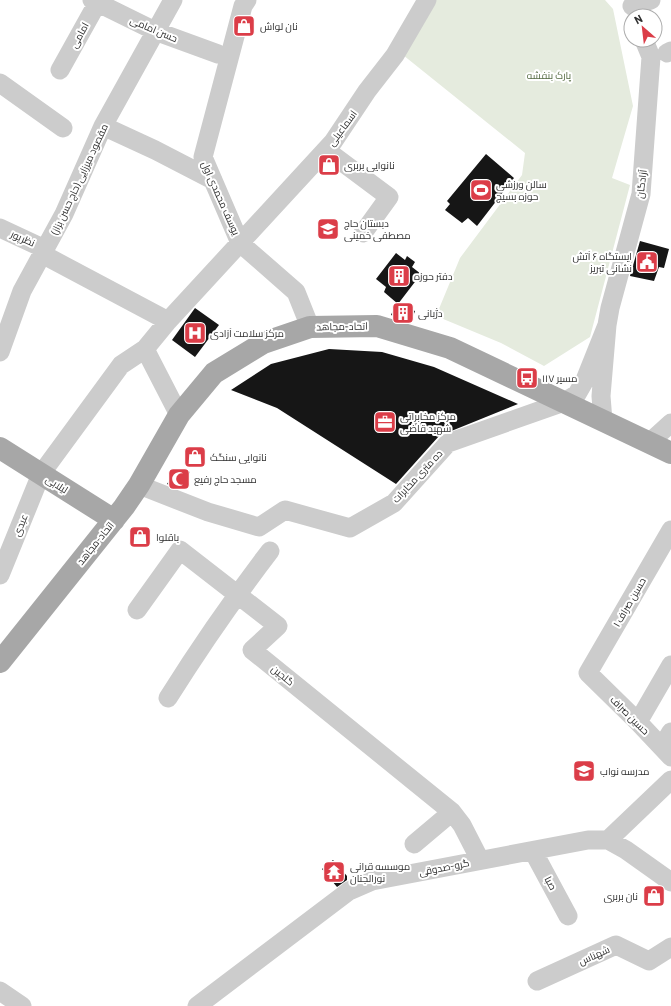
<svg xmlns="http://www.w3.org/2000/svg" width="671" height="1006" viewBox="0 0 671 1006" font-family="Barlow,Cairo,sans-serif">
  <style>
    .green { fill: #e5ebde }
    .building { fill: #161616 }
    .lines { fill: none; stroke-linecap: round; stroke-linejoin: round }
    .minor { stroke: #ccc; stroke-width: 19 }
    .major { stroke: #a7a7a7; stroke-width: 22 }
    .labels { text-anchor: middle; stroke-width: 4; stroke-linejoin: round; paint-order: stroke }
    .poi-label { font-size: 10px; fill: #2f2f2f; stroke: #fff; text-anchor: start }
    .street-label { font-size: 10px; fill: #2f2f2f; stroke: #fff }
    .park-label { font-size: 10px; fill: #52683f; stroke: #fff }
  </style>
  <rect width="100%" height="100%" fill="#fff"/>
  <!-- green -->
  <path class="green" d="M436,0H605L613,9L633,106L612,178L630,185L590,337L544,366L501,343L436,316L460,258L522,175L525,153L403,55Z"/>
  <!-- building -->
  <path class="building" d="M486,154L514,178L477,226L468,218L462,223L445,210L450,204L447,201Z
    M640,241L669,249L664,268L659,267L654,281L630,276Z
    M396,253L405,260L407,256L415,262L412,267L421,274L398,304L384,292L386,287L376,279Z
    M396,303L415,311L411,322L391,315Z
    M195,308L219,325L195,357L172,340Z
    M329,349L382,352L434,367L518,404L439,436L396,484L277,408L231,390L271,364Z
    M177,469L190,472L182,490L167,484Z
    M333,860L347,876V880L337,887L322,869Z"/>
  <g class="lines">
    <!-- minor -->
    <path class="minor" d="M92,0L155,31L218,54
      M247,0L243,6L203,157L240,243L296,292L310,327
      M632,6L651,0
      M667,53L671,51
      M60,70L99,0
      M0,83L63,128
      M103,126L155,150L213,180
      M326,150L389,197L363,233
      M0,228L45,249
      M42,254L168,321
      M0,352L22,291L64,214L103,126L173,0
      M179,415L145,349L168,321L333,142L367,91L395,55L427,0
      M603,421L601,396L607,325L610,308L641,194L651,57L644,40
      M649,443L671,423
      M139,485L208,512L259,527L285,510L350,528L394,503L448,443L564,402L577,394L585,380L607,325
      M671,530L588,673L638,722L671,757
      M0,575L41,474L121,365L145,349
      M137,610L180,550L278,626L252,650L452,812L462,825L480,860
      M168,698C200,647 234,598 270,551
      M638,722L671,665
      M662,747L671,732
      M608,840L671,780
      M414,844L452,812
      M533,851L568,916
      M537,981L616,945L649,961L671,947
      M0,991L22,1006
      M197,1006L349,891L372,881L588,840H608L626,850L671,882"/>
    <!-- major -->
    <path class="major" d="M0,448L114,520
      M0,662L124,507L139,485L179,415L214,373L263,343L310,327L377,326L450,348L671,453"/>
  </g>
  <!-- icons -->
  <defs>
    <g id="shop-square" transform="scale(1.15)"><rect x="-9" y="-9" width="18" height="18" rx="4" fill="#db3d48" stroke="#fff"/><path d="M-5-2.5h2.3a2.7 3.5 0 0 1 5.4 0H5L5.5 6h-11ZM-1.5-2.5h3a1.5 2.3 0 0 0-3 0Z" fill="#fff"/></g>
    <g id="stadium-square" transform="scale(1.15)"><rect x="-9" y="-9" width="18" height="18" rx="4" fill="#db3d48" stroke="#fff"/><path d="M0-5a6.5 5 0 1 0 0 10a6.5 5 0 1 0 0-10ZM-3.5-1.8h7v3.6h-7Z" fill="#fff"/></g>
    <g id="school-square" transform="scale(1.15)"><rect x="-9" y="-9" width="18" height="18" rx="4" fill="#db3d48" stroke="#fff"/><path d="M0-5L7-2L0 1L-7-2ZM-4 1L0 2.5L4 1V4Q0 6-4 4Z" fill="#fff"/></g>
    <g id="civic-square" transform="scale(1.15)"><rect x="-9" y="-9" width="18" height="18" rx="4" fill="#db3d48" stroke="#fff"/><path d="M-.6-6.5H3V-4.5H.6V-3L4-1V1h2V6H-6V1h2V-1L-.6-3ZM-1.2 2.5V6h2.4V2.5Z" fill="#fff"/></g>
    <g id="building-square" transform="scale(1.15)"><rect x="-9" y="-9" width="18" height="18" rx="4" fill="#db3d48" stroke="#fff"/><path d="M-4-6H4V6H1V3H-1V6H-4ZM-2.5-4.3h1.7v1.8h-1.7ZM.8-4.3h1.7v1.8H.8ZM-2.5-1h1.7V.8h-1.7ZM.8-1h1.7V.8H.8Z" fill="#fff"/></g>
    <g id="hospital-square" transform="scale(1.15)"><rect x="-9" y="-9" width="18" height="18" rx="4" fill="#db3d48" stroke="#fff"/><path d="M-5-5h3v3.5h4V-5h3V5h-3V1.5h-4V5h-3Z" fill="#fff"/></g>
    <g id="bus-square" transform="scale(1.15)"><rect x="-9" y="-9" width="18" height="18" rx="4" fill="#db3d48" stroke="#fff"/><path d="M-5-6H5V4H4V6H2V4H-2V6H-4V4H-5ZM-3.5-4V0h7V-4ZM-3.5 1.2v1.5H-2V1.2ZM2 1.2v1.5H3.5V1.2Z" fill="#fff"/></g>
    <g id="office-square" transform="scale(1.15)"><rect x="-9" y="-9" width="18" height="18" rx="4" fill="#db3d48" stroke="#fff"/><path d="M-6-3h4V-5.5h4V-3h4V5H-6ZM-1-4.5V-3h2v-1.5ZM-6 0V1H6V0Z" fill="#fff"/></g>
    <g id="mosque-square" transform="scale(1.15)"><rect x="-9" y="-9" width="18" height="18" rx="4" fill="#db3d48" stroke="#fff"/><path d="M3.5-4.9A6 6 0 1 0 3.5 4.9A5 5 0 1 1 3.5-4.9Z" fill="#fff"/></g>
    <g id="temple-square" transform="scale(1.15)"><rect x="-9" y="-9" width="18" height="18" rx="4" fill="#db3d48" stroke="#fff"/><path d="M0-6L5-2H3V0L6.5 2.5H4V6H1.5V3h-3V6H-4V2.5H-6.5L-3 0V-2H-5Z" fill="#fff"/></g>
  </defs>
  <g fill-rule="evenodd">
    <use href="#shop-square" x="244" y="26"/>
    <use href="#shop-square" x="329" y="165"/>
    <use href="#stadium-square" x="481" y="190"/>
    <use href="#school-square" x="328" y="229"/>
    <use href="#civic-square" x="647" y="262"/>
    <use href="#building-square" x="399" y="276"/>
    <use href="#building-square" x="403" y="313"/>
    <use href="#hospital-square" x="195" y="333"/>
    <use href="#bus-square" x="527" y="378"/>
    <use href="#office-square" x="385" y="422"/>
    <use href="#shop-square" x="195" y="457"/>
    <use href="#mosque-square" x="179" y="479"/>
    <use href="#shop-square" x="140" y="537"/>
    <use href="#school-square" x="584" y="771"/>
    <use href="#temple-square" x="334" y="872"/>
    <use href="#shop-square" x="654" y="896"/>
  </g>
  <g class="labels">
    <!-- poi labels -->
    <g class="poi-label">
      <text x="260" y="30">نان لواش</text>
      <text x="344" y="169">نانوایی بربری</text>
      <text x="496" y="188">سالن ورزشی<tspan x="496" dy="12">حوزه بسیج</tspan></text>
      <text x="344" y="227">دبستان حاج<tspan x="344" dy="12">مصطفی خمینی</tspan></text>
      <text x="632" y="260" text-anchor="end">ایستگاه ۶ آتش<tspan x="632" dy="12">نشانی تبریز</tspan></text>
      <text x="414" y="280">دفتر حوزه</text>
      <text x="418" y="317">دژبانی</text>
      <text x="210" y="337">مرکز سلامت آزادی</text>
      <text x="542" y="382">مسیر ۱۱۷</text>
      <text x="400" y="420">مرکز مخابراتی<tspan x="400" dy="12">شهید قاضی</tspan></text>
      <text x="210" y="461">نانوایی سنگک</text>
      <text x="194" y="483">مسجد حاج رفیع</text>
      <text x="156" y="541">باقلوا</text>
      <text x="600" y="775">مدرسه نواب</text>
      <text x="350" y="870">موسسه قرانی<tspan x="350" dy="12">نورالجنان</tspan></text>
      <text x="638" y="900" text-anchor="end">نان بربری</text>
    </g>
    <!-- street labels -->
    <g class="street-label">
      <text transform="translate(154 29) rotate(23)" y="4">حسن امامی</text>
      <text transform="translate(79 35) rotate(-61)" y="4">امامی</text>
      <text transform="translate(342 128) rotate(-54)" y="4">اسماعیلی</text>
      <text transform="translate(79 179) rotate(-65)" y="4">مقصود میرزایی (حاج حسن بزاز)</text>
      <text transform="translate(641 184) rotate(-83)" y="4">آزادگان</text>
      <text transform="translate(221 198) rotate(66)" y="4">یوسف محمدی اول</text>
      <text transform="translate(23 238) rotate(24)" y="4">نظرپور</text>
      <text transform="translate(342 326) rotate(-1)" y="4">اتحاد-مجاهد</text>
      <text transform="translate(417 476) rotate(-47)" y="4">ده متری مخابرات</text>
      <text transform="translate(57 484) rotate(32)" y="4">لیلابی</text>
      <text transform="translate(20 525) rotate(-68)" y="4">عبدی</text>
      <text transform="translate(95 543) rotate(-51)" y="4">اتحاد-مجاهد</text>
      <text transform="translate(629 602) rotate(-60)" y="4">حسین صراف ۱</text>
      <text transform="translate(283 675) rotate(39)" y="4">گلچین</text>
      <text transform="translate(630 715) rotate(45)" y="4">حسین صراف</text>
      <text transform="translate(444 867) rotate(-11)" y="4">گرو-صدوقی</text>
      <text transform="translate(551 883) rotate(62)" y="4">صبا</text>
      <text transform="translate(594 955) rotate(-24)" y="4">شهناس</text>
    </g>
    <!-- park labels -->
    <g class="park-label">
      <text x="549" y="79">پارک بنفشه</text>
    </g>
  </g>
  <!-- north arrow -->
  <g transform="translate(643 28) rotate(332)"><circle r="19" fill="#ffffff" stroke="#acacac"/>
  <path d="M0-3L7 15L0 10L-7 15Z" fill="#db3d48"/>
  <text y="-6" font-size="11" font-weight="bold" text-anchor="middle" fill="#2f2f2f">N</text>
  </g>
</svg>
